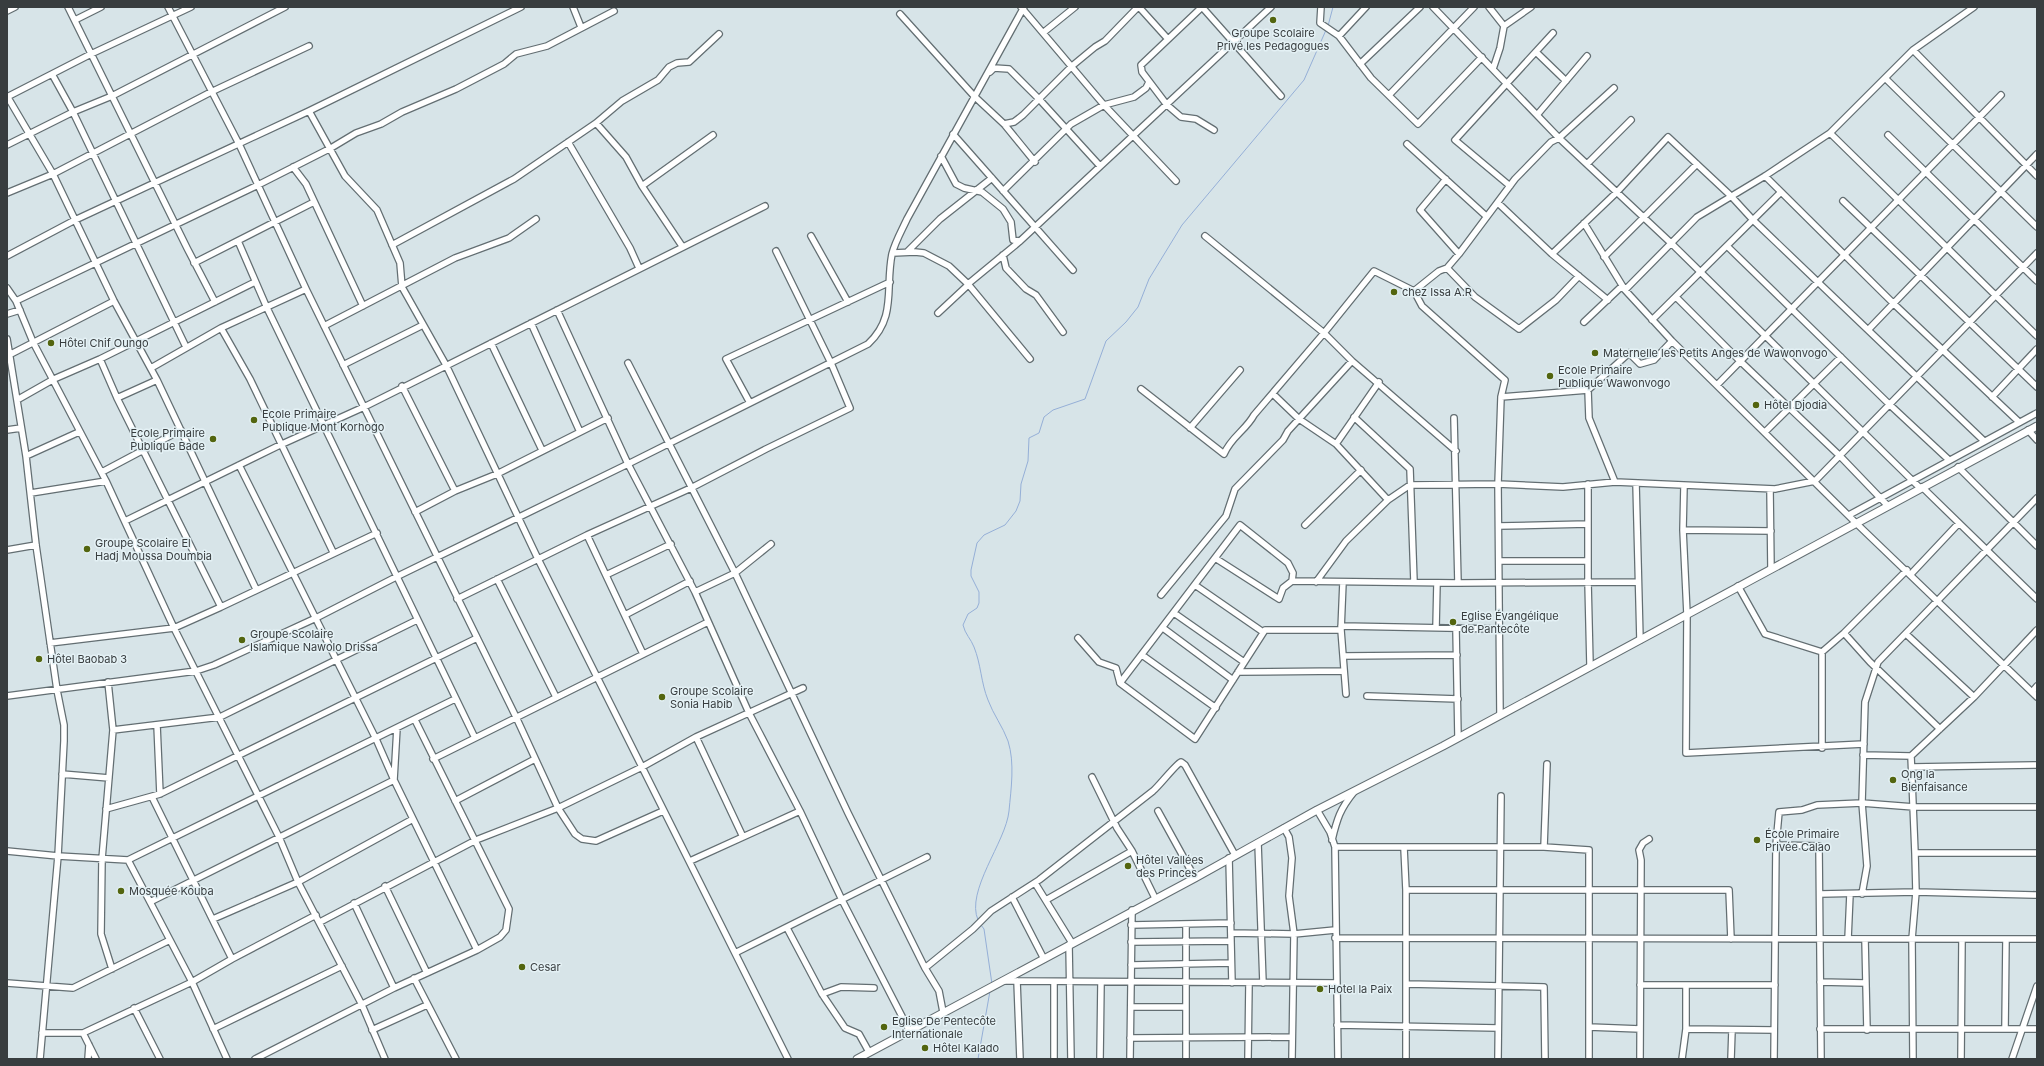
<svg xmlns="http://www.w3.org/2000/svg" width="2044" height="1066" viewBox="0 0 2044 1066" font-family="Inter,sans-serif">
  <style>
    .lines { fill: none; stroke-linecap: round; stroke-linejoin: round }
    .stream { stroke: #95afd7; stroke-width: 1 }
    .minor-casing { stroke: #636e72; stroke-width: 8 }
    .major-casing { stroke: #636e72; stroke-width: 9 }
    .minor { stroke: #fff; stroke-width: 5.5 }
    .major { stroke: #fff; stroke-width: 7 }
    .poi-dot { fill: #53650f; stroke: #e4f1f5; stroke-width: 1.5 }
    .labels { text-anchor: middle; stroke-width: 3; stroke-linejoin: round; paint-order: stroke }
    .poi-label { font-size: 11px; fill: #383d3f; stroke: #e4f1f5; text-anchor: start }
  </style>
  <rect width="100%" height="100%" fill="#d7e4e8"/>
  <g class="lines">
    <!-- stream -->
    <path class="stream" d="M1328,26L1333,7
      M978,920C965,891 1006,842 1009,811C1011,789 1015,763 1008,741C1003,727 993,714 988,700C981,683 981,664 974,647C971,639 965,634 963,625L968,614L977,608L979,603V592L971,576V570L977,543L984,535L1005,525L1016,511L1020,501L1021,484L1028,461L1029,438L1039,433L1044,417L1053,410L1085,399L1106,341L1126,322L1138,307L1149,279L1182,225L1304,80L1326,30
      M981,925L984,929L992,984
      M978,1059L990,991"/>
    <!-- minor casing -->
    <g class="minor-casing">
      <path id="minor" d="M68,7L187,248L215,302
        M168,7L239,144L306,289L516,717L558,808L575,834L582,839L596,841L663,811
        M573,7L581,27
        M1021,7L1104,105L1176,181
        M1139,7L1167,38
        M1202,7L1141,65L1142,72L1167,105L1181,117L1196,119L1214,130
        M1202,7L1281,96
        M1321,7L1320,23L1339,36L1371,78L1418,124L1482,57
        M1433,7L1559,138L1672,244L1920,488
        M1489,7L1504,26
        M7,11L15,7
        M900,14L974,96L1004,124L1035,162
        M75,20L101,7
        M1044,32L1075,7
        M1339,36L1366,7
        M1913,50L2037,176
        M1536,52L1566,81
        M1360,64L1420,7
        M1493,69L1500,48L1504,26L1531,7
        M990,72L994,68L1009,69L1039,99L1100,166
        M52,74L73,112L186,347
        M1885,78L2037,227
        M1390,94L1474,7
        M7,96L53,174L114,301L157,380L256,589
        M7,97L91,54L191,7
        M309,111L345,176L377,210L400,263L402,287L446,365L538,559L788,1059
        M1537,115L1587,56
        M596,123L626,157L642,186L682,246
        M1004,124L1014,122L1023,115L1072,66L1095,47L1105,41L1138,7
        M1830,133L2037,336
        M953,134L1073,270
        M1888,135L2037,281
        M568,142L630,248L639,268
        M1407,144L1486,216
        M7,145L73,112L112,96L285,7
        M941,156L956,184L964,188L982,192L1003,209L1011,222L1013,240L1020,241
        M1587,164L1631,120
        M293,167L306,184L363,306
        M1765,176L1894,304L2019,422
        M1446,179L1420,210L1459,254
        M642,186L713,135
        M1510,186L1455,140L1553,33
        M1003,191L1071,124L1104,105L1134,97L1146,88L1149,82
        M7,193L53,174L211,92L309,46
        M1843,201L2037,387
        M1498,203L1552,254L1608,300
        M1584,223L1625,290L1672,341L1856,523L2037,697
        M811,236L848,302
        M1205,236L1324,333L1374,271L1414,291L1422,306L1505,380L1501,397L1498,484L1500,714
        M238,241L267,308L475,738
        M392,245L514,179L596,123L622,101L658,80L669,67L677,63L689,62L719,34
        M1727,246L1890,405L1949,460
        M907,252L940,219L992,178
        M893,253L915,252L924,253L949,266L968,284L1030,359
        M1552,254L1617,192L1668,137L1731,196L1753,220L1984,441
        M1003,255L1006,268L1026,289L1036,295L1063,332
        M7,256L75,220L309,111L521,7
        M1604,257L1697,164
        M194,263L314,202
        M1447,268L1475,297L1519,329L1556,300L1579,276
        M968,284L1019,242L1271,7
        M7,288L16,301L33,342L106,481L174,628L279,837L298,882L362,1005L385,1059
        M1625,290L1697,217L1765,176L1830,133L1913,50L1974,7
        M1414,291L1439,271L1447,268L1459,254L1515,179L1551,142L1559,138L1614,88
        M1676,297L1740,361L1840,456L1888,506
        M16,301L258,185L331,148L356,133L381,124L402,112L456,89L504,64L516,54L547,46L614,11
        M557,310L628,464L695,592L749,713L800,811L842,900L909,1030
        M938,313L968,285
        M7,314L20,310
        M1652,320L1781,192
        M1584,322L1622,286
        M531,323L580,432
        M324,326L455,258L509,238L536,219
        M221,328L250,379L333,552
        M1868,330L2037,154
        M7,339L26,456L36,545L57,690L64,725V741L58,856L40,1059
        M491,343L542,450
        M9,355L114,301
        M100,359L117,398L221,607
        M628,363L735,573L848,813L925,968L939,991L943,1012
        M343,365L423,325
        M151,368L221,328L306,289
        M1717,385L2001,95
        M402,386L455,491
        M1141,389L1224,454C1231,437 1246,430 1254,415L1324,333L1352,361L1456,451
        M1273,394L1299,419L1336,444L1388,500
        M1501,397L1588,390
        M1992,397L2037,349
        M117,398L157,380
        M17,400L54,379L100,359L255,282
        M750,403L726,359L890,282
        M1354,417L1410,469L1414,582
        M1454,418L1458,583
        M1190,428L1240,370
        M7,430L21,428
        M2028,430L2037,440
        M1765,432L1841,357
        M1336,444L1379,382
        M26,456L79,432
        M239,465L376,739L394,780L477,950
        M1958,467L2037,546
        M102,472L181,430
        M1615,482L1589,418L1588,390L1629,353L1640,364L1654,360L1672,341
        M1636,483L1640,640
        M1588,484V582L1590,665
        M1684,486L1683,530L1687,614L1686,753L1864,744
        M1922,487L2037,599
        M1770,489L1771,568
        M31,493L106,481
        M415,512L455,491L497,474L608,418
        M1849,515L2037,413
        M125,521L280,445L364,407L765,206
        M1305,525L1361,470
        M1499,526L1588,524
        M1683,530L1771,531
        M587,535L643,654
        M7,550L36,545
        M1215,558L1279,599L1283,588L1292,581L1458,583L1638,582
        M1499,561H1588
        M1911,574L1959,523
        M606,575L671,544
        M497,579L556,697
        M1316,582L1346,541L1388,500L1410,485L1498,484L1563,487L1615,482L1775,489L1815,481L2037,253
        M1343,582L1341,630L1346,694
        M1195,585L1263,632
        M1738,586L1765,634L1822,652
        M695,592L735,573L771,544
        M1161,595L1226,516L1235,489L1283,440L1288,431L1352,361
        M457,599L587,535L691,488L766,449L850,408L831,363L776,251
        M1174,613L1244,662
        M625,615L690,581
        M1341,626L1500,629
        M1163,628L1233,680
        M1436,628L1437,583
        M1456,629L1458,737
        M1844,633L1870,662L1940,729
        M1906,634L1974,697
        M1078,638L1099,662L1116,668L1120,683L1195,739L1265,630H1341
        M50,643L174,628L221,607L377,533
        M1142,655L1216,708
        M1343,656L1457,655
        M1238,672L1344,671
        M108,682L113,730L102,859L101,934L112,969
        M1120,683L1240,525L1288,563L1293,573L1292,581
        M2032,692L2037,686
        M7,696L196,671L214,665L316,618L396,577L628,464L868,344C897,317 885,288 892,254C895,242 902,230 907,219L1024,7
        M1367,696L1458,699
        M157,725L160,794
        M113,730L220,717L417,620
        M696,737L743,837
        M1822,748V652L1844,633L1907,570
        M1863,755L1911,756L1974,697L2037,630
        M1911,756L1915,853L1916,892L1912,939L1913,1059
        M433,759L708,622
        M1912,767L2037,765
        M62,774L109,778
        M1092,777L1117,828L1132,851L1155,898
        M152,797L232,959
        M455,801L535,759
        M106,809L160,794L477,638
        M1317,810L1330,832L1335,847L1338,1059
        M1158,811L1195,878
        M1284,828L1289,837L1292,858L1289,896L1294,934L1292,1059
        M1332,840C1337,819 1340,809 1354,792
        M1258,843L1263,983
        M1776,845L1819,846L1821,1059
        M1335,847H1544L1589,850V1059
        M1544,847L1547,764
        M1404,848L1406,890V1059
        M7,851L58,856L128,860L455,699
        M1915,853H2037
        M1229,858L1232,983
        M128,860L192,982L227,1059
        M690,861L800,811
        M1035,883L1072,943
        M385,886L427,973
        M1406,890H1729L1731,939
        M1820,894L1916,892L2037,895
        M1862,894L1867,866L1862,803L1865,702L1878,662L2037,498
        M1012,897L1044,959
        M1046,900L1132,851
        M150,902L394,780L397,728
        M354,903L394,988
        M213,919L298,882L413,819
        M320,922L476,840L558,808L642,767L696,737L803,688
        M1186,924V1059
        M1131,925L1231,923
        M787,928L822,994L845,1028L859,1034L869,1052
        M1231,933L1294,934L1335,930
        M1335,938L2037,939
        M1848,939L1850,894
        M1865,939L1867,1030
        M1131,942L1231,941
        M1069,945L1071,1059
        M735,953L927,857
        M1131,965L1231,963
        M925,968L973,929L991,911L1039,880L1153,791C1160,785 1176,764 1181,762L1185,765L1235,855
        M414,978L456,1059
        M1003,981L1337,983
        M1017,981L1020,1059
        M1054,982V1059
        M1820,982L1865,983
        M7,983L73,988L170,940
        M1407,984L1544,987L1545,1059
        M1640,985H1775
        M822,994L841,987L874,988
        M1131,1007H1186
        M134,1008L160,1059
        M1337,1025L1498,1028
        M1589,1027L1640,1029
        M213,1029L342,966
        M1686,1029L1774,1030
        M1820,1029H2037
        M2005,1029L2006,939
        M372,1030L427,1005
        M42,1033H83L192,982L232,959L316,915
        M83,1033L96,1059
        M1130,1038L1292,1037
        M88,1059L89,1045
        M255,1059L394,988L477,950L500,937L506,930L509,909L415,720
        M1100,1059L1101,982
        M1130,1059L1132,910
        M1248,1059L1249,983
        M1498,1059L1501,796
        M1640,1059L1641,860L1639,850L1643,843L1649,839
        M1682,1059L1686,1029V985
        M1731,1059L1732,1030
        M1774,1059L1776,845L1779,812L1802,810L1817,805L1862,803L1914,807H2037
        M1961,1059L1962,939
        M2012,1059L2037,986"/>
    </g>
    <!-- major casing -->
    <g class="major-casing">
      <path id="major" d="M857,1059L1195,878L1317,810L1443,746L2037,426"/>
    </g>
    <!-- minor -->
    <use href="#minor" class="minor"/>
    <!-- major -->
    <use href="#major" class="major"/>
  </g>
  <!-- markers -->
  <g class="poi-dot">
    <circle cx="1273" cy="20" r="4"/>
    <circle cx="1394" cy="292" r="4"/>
    <circle cx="51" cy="343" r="4"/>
    <circle cx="1595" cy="353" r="4"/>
    <circle cx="1550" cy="376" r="4"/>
    <circle cx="1756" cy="405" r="4"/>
    <circle cx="254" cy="420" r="4"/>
    <circle cx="213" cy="439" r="4"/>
    <circle cx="87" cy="549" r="4"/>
    <circle cx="1453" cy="622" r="4"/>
    <circle cx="242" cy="640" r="4"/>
    <circle cx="39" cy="659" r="4"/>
    <circle cx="662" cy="697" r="4"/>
    <circle cx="1893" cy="780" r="4"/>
    <circle cx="1757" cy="840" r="4"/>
    <circle cx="1128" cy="866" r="4"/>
    <circle cx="121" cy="891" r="4"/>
    <circle cx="522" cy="967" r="4"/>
    <circle cx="1320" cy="989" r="4"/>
    <circle cx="884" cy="1027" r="4"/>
    <circle cx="925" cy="1048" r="4"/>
  </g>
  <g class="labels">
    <!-- poi labels -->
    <g class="poi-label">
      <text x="1273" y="37" text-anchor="middle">Groupe Scolaire<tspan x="1273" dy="13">Privé les Pedagogues</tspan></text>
      <text x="1402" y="296">chez Issa A.R</text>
      <text x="59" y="347">Hôtel Chif Oungo</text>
      <text x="1603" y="357">Maternelle les Petits Anges de Wawonvogo</text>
      <text x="1558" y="374">Ecole Primaire<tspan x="1558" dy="13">Publique Wawonvogo</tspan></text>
      <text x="1764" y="409">Hôtel Djodia</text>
      <text x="262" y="418">Ecole Primaire<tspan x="262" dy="13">Publique Mont Korhogo</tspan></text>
      <text x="205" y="437" text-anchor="end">Ecole Primaire<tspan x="205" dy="13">Publique Bade</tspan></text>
      <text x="95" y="547">Groupe Scolaire El<tspan x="95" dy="13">Hadj Moussa Doumbia</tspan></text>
      <text x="1461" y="620">Eglise Évangélique<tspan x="1461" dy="13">de Pantecôte</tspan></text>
      <text x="250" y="638">Groupe Scolaire<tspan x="250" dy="13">Islamique Nawolo Drissa</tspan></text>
      <text x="47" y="663">Hôtel Baobab 3</text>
      <text x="670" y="695">Groupe Scolaire<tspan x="670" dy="13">Sonia Habib</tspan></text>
      <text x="1901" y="778">Ong la<tspan x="1901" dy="13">Bienfaisance</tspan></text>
      <text x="1765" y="838">École Primaire<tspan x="1765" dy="13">Privée Calao</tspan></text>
      <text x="1136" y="864">Hôtel Vallées<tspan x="1136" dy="13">des Princes</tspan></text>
      <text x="129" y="895">Mosquée Kouba</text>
      <text x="530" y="971">Cesar</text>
      <text x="1328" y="993">Hotel la Paix</text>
      <text x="892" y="1025">Eglise De Pentecôte<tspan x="892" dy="13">Internationale</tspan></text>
      <text x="933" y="1052">Hôtel Kalado</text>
    </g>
  </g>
  <!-- border -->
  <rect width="2044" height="1066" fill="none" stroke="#383d3f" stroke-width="16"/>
</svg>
